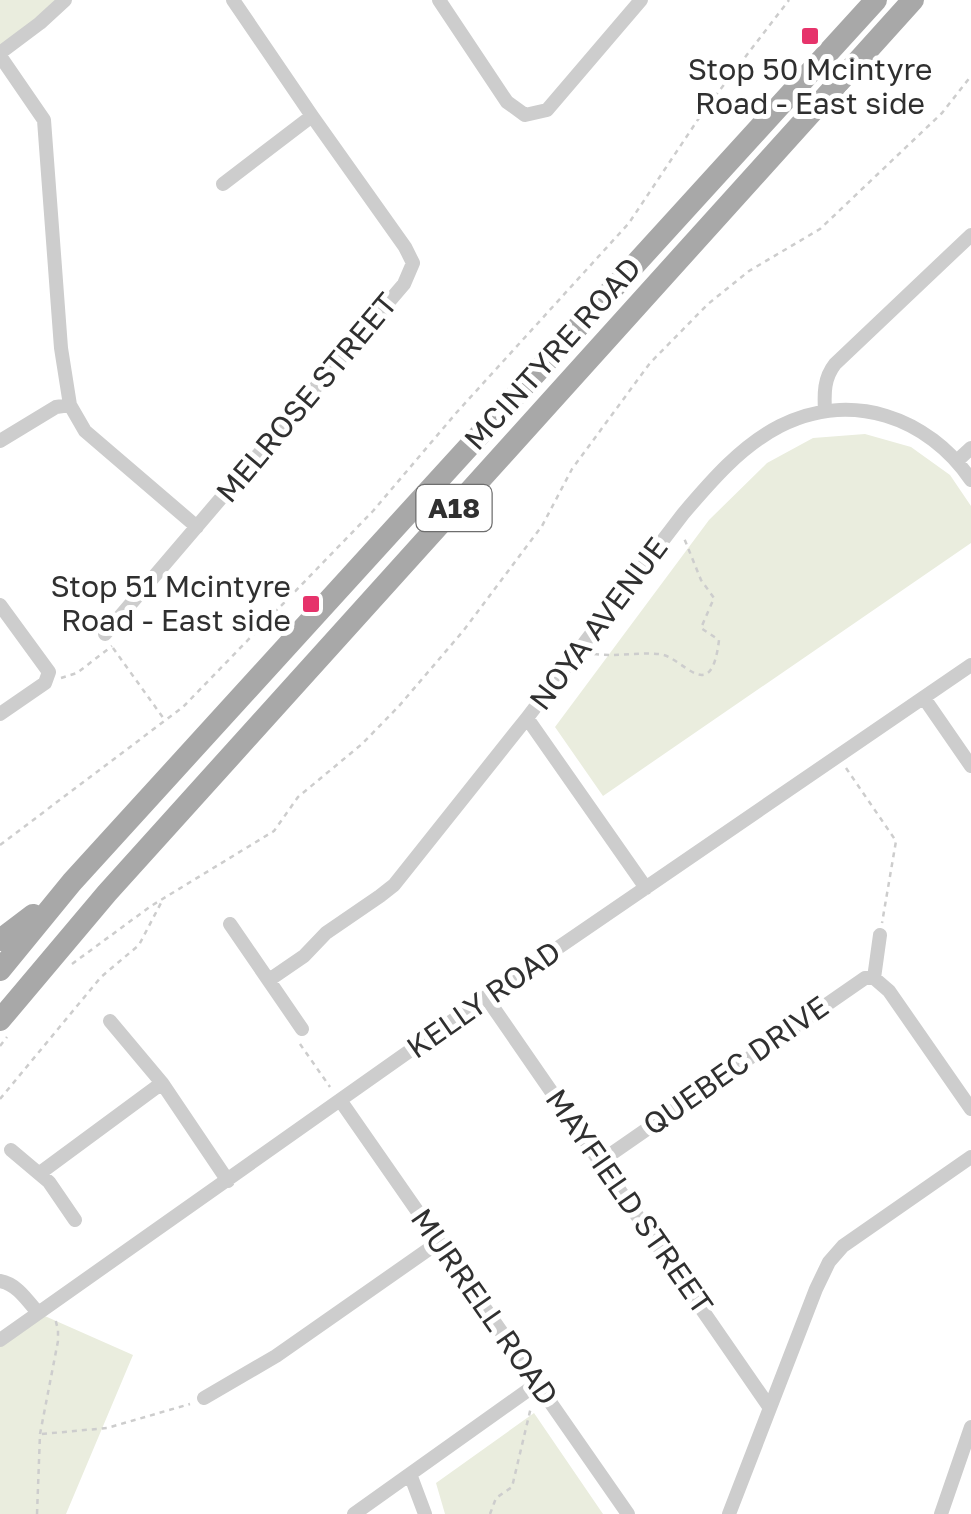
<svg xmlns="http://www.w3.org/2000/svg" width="971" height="1514" viewBox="0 0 971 1514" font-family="'Golos Text',sans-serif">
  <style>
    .green { fill: #eaedde }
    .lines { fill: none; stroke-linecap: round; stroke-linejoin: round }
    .path { stroke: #cdcdcd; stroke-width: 2.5; stroke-dasharray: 5 5; stroke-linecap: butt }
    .minor { stroke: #cdcdcd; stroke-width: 14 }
    .primary { stroke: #a8a8a8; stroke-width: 22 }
    .poi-dot { fill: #e6336b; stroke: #fff; stroke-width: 4 }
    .labels { text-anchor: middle; stroke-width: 10; stroke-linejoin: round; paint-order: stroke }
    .shield { fill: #fff; stroke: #6e6e6e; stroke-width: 2.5 }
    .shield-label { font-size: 28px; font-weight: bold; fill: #303030 }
    .poi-label { font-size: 30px; fill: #303030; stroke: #fff }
    .street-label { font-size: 30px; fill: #303030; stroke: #fff }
  </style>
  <rect width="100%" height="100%" fill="#fff"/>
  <!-- green -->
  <path class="green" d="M0,0H65L0,53Z
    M865,434L911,447L950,475L971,506V543L603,796L555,727L709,520L767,463L813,438Z
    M38,1313L133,1355L66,1514H0V1340Z
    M534,1413L603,1514H445L436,1483Z"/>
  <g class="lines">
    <!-- path -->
    <path class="path" d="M113,648L164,719
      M594,654C616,657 638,652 659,654C683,656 711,708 719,640L701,628L714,598L701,580L684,538
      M61,678L77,673L112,646
      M846,768L896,841L882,923
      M0,845L183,707L373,511L457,412L629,223L703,112L789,0
      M72,964L151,906L274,831L298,797L362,744L399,706L464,630L542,526L572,469L650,363L708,304L749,271L820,229L942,113L971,76
      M300,1044L330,1087
      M0,1046L7,1037
      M0,1099L101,977L139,945L162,901
      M42,1434L107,1428L190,1404
      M37,1514L40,1434L58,1341V1330L55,1318
      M490,1514L496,1498L512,1487L531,1407"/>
    <!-- minor -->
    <path class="minor" d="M439,0L507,102L525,115L547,110L641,0
      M0,53L40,23L65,0
      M0,56L44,120L61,348L70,405L85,431L197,527
      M223,184L312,116
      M825,411C824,393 824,378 835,364L971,235
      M0,441L56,407L70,405
      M958,460L971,448
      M0,605L49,672L45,683L0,714
      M105,634L404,284L413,263L405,247L312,116L233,0
      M924,698L971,766
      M527,718L646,888
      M230,924L302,1029
      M874,978L880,935
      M269,980L304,956L326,933L380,896L394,885L527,718L683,514C711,481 741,446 780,426C851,390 928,417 971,480
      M486,997L770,1408
      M110,1021L162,1083L228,1181
      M340,1100L628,1514
      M11,1150L49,1182L75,1220
      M601,1161L865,978H874L889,991L971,1109
      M40,1173L162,1083
      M0,1281C17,1284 27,1300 38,1313
      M0,1340L486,997L971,665
      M204,1398L276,1356L439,1242
      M410,1474L425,1514
      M354,1514L538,1383
      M729,1514L816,1289L829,1262L843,1246L971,1157
      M941,1514L971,1427"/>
    <!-- primary -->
    <path class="primary" d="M0,940L33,915
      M0,970L72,882L876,0
      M0,1020L107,893L913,0"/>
  </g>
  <!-- markers -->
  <g class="poi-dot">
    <rect x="800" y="26" width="20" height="20" rx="5"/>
    <rect x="301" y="594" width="20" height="20" rx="5"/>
  </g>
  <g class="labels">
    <!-- shield labels -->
    <rect class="shield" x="416.5" y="485" width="75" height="46" rx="8"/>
    <g class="shield-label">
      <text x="454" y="518">A18</text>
    </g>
    <!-- poi labels -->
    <g class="poi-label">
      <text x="810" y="80">Stop 50 Mcintyre<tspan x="810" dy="34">Road - East side</tspan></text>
      <text x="291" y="597" text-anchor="end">Stop 51 Mcintyre<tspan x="291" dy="34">Road - East side</tspan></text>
    </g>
    <!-- street labels -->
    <g class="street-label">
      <text transform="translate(553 354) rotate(-48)" y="10">MCINTYRE ROAD</text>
      <text transform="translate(307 398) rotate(-50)" y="10">MELROSE STREET</text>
      <text transform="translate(599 624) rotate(-53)" y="10">NOYA AVENUE</text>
      <text transform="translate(484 1000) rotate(-35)" y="10">KELLY ROAD</text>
      <text transform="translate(736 1066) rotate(-35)" y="10">QUEBEC DRIVE</text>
      <text transform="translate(629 1202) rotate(55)" y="10">MAYFIELD STREET</text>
      <text transform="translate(484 1307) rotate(55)" y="10">MURRELL ROAD</text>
    </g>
  </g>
</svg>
